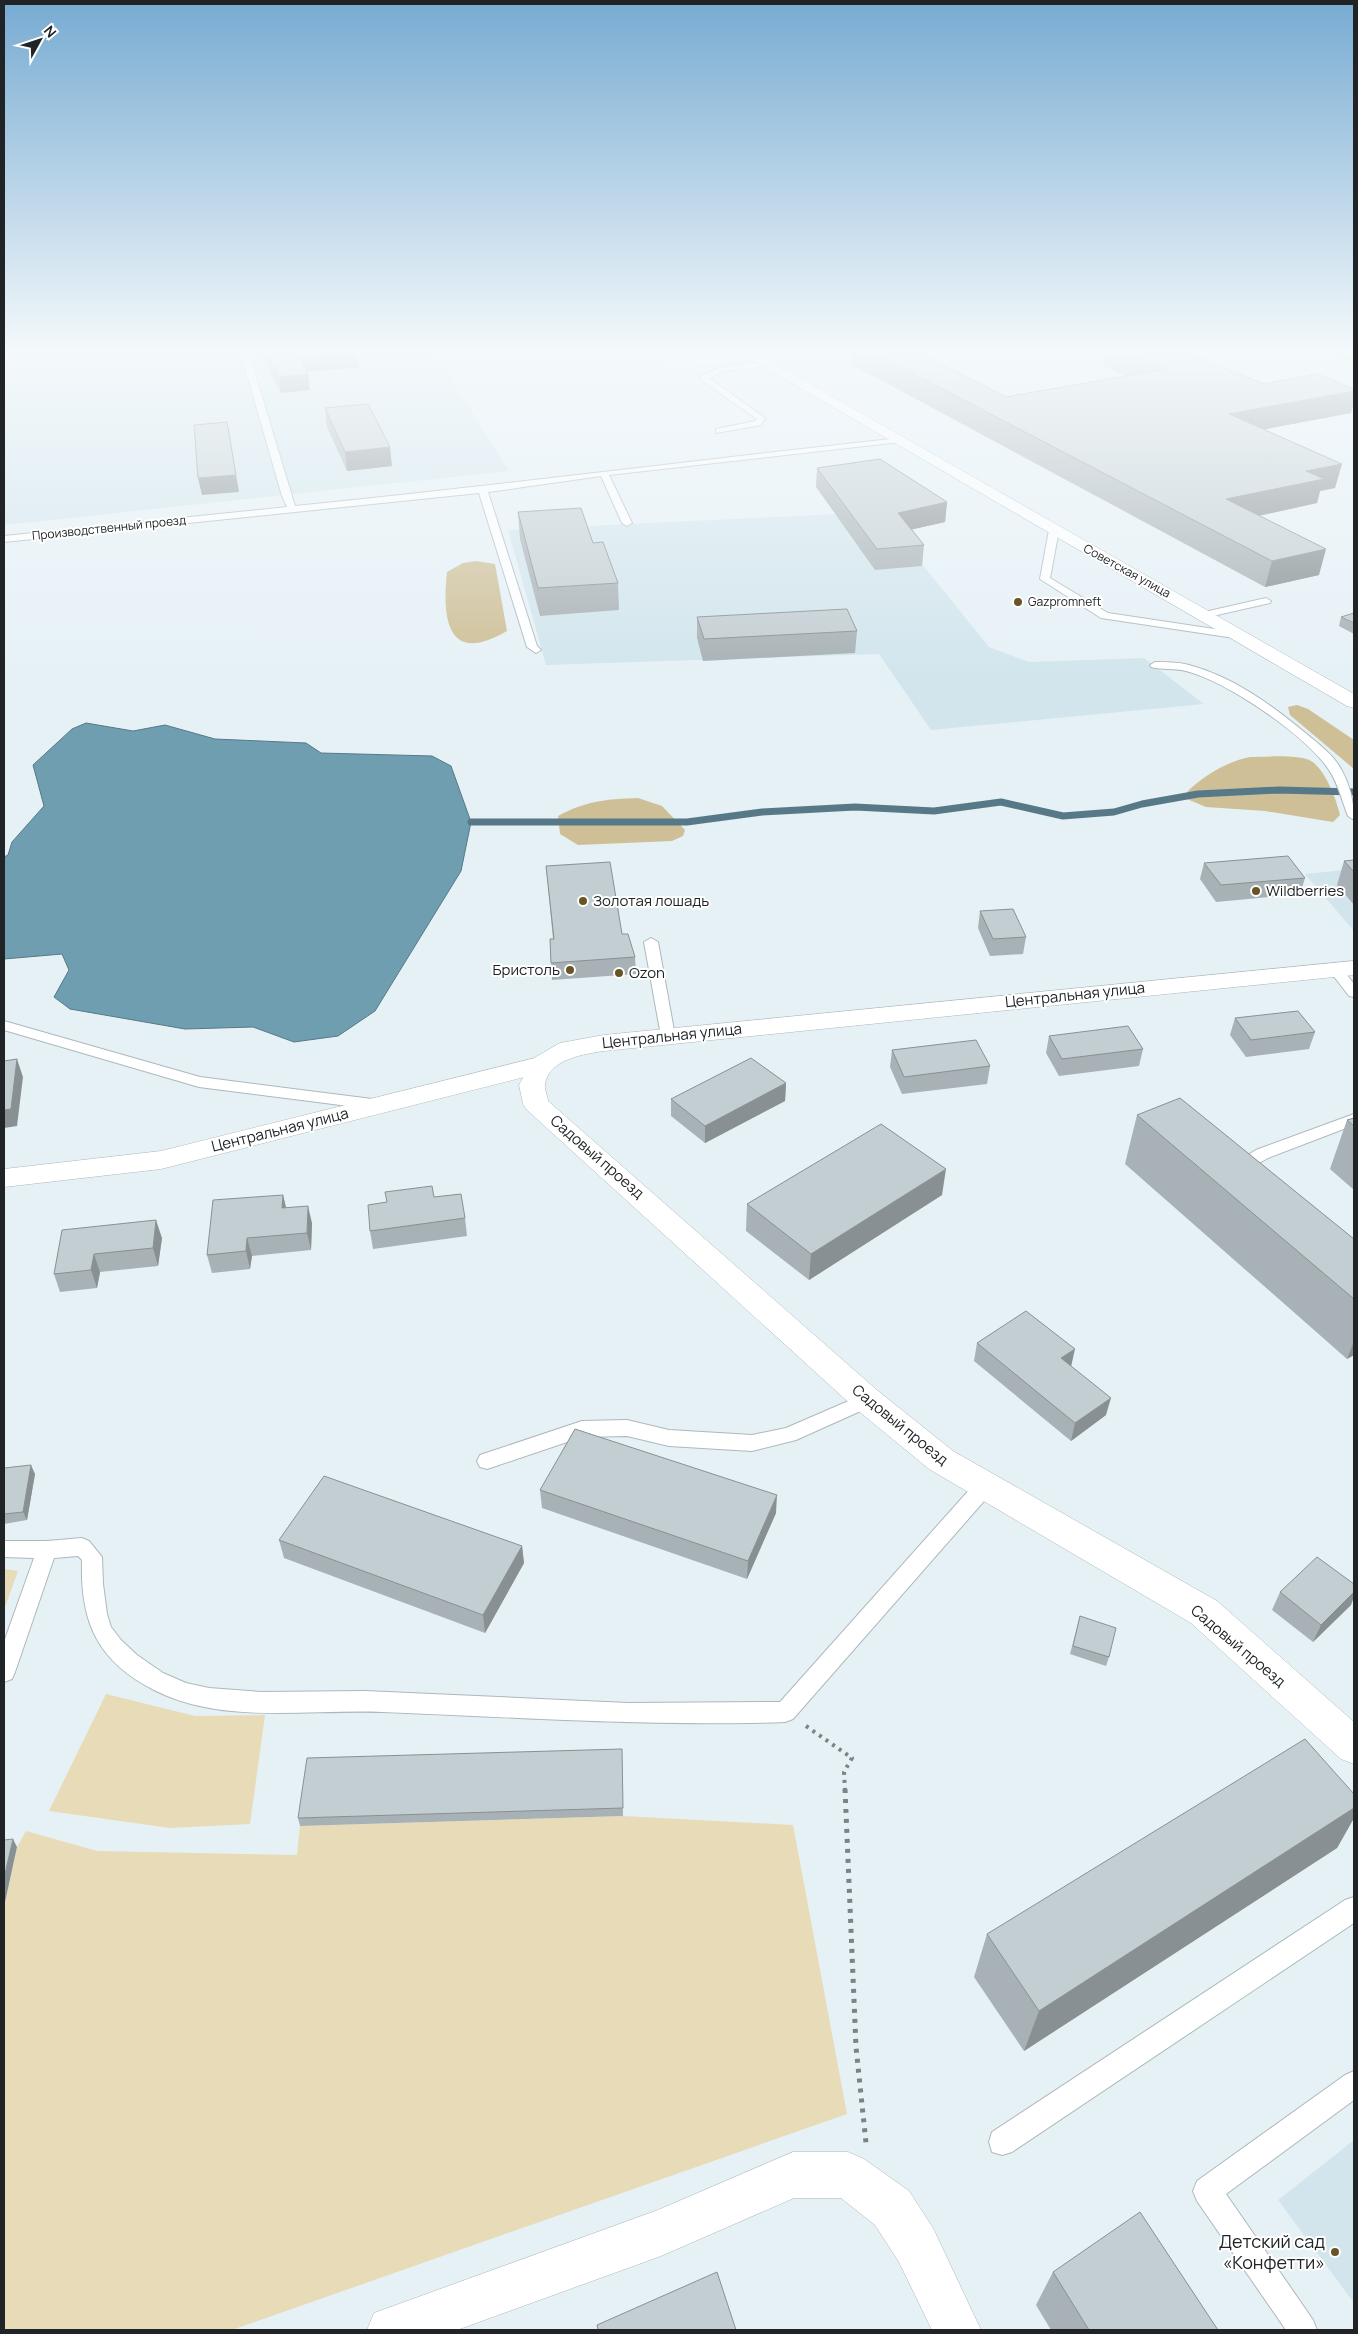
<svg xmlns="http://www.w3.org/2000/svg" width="1358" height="2334" viewBox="0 0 1358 2334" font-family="Manrope,sans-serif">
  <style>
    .built { fill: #d2e5ed }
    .green { fill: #e7dbb8 }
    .forest { fill: #cebf96 }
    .water { fill: #6f9eb0; stroke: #577987 }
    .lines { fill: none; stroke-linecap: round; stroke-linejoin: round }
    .stream { stroke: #577987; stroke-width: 7 }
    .lane-casing { stroke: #aeb8bc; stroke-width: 2 }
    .street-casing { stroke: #aeb8bc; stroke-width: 1 }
    .secondary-casing { stroke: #aeb8bc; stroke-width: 1 }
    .path-far1 { stroke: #7b8386; stroke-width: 4; stroke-dasharray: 3 5; stroke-linecap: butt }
    .path { stroke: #7b8386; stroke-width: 5; stroke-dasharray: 4 6; stroke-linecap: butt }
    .lane { fill: #fff; fill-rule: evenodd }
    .street { fill: #fff; fill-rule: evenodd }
    .secondary { fill: #fff; fill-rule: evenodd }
    .wall { fill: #a8b1b5 }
    .shaded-wall { fill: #889093 }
    .building { fill: #c3ced2; stroke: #889093 }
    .poi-dot { fill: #675523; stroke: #fff; stroke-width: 2 }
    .labels { text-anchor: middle; stroke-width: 4; stroke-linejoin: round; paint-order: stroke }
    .far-street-label { font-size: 12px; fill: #202426; stroke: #fff }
    .far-poi-label { font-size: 12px; fill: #202426; stroke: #fff; text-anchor: start }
    .poi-label { font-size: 15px; fill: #202426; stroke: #fff; text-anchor: start }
    .street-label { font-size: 15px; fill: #202426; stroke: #fff }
    .near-poi-label { font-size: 18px; fill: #202426; stroke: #fff; text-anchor: end }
  </style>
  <rect width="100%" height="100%" fill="#e6f1f6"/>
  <!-- built -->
  <path class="built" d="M4,348H432L509,471L4,525Z
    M880,512L989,647L1029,662L1144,658L1204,704L931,730L879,654L546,665L508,530Z
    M1354,869V931L1305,874Z
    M1354,2140V2303L1278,2200Z"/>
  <!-- green -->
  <path class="green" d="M4,1569L18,1571L4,1610Z
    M106,1694L195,1716L265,1715L250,1824L170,1828L49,1811Z
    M623,1816L793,1825L847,2114L232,2330H4V1908L17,1847L26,1831L97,1851L297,1855L300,1826Z"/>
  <!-- forest -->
  <path class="forest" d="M1316,348H1354V365Z
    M476,561L495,564L507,631C447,666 442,619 447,572L463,563Z
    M1297,705L1308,709L1354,740V769L1290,715L1288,707Z
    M1250,757C1265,757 1298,754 1311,761C1325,769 1337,801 1340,815L1333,822L1265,811L1206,807L1187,799V792C1203,776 1228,761 1250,757Z
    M638,798L662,806L685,830L683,836L672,841L578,845L560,834L558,816C586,801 606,799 638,798Z"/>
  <!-- water -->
  <path class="water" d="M86,723L133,731L165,725L215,739L306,743L321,753L432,756L451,766L471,822L461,871L375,1011L338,1036L294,1042L253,1027L185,1029L70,1009L54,997L69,970L62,954L4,959V857L8,855L12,842L44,806L33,765L72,729Z"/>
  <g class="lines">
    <!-- stream -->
    <path class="stream" d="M471,822H687L762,812L855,807L934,811L1001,802L1063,816L1114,812L1142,804L1198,794L1279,790L1354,792"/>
    <!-- lane casing -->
    <g class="lane-casing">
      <path id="lane" d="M789,348H808L750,357L746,355Z
        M246,355L250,357L295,506C497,486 698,460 900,438L904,440L900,442L609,475L632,523L627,526L622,523L601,476L488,492L537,646L541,650L536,653L527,647L479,493L4,542V536L287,507L282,496L242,357Z
        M766,362H769V366L724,371L709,378L765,418L761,425L716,433V429L755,421L757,419L701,380V376L722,367Z
        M1054,527L1059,530L1050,578L1108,613L1241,633L1246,636L1241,639L1101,618L1040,579L1049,530Z
        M1266,598L1271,601L1270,603L1204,618L1199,615L1200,613Z
        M1155,662C1166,662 1179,662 1189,665C1233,677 1269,703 1303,731C1316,742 1333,754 1341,769C1350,785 1354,802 1354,820L1348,816C1342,801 1338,783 1329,770C1306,735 1226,681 1186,671C1174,668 1162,670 1151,667L1150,665Z
        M651,938L658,942L675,1036L668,1041L661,1036L644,942Z
        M1336,966L1341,967L1354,984V997L1349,996L1329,970Z
        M4,1021L200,1077L380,1100L386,1101L388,1105L386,1109L380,1110L199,1087L4,1030Z
        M1354,1114V1125L1268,1158L1252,1167L1250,1177H1238L1236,1173L1238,1161L1256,1150Z
        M867,1393L874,1395L876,1400L874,1405L796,1440L752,1451L669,1446L627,1436L582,1437L487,1469L480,1467L477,1461L480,1455L582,1421L627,1420L669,1430L752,1435L786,1428Z
        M985,1478L992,1480L995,1486L992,1492L793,1719L785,1722C650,1727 517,1717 382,1712C307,1709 223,1725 154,1690C97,1661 80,1622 82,1560L78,1556L54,1558L15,1672L12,1679L4,1682V1642L34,1558L4,1557V1541H47L82,1538L89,1541L102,1557L103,1584L107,1614L111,1627L121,1640L137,1655L163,1673L186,1683L209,1688L262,1692L365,1691L628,1703L780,1702L978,1480Z
        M1354,1897V1923L1012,2152L1002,2155L992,2152L989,2142L992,2132L1345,1900Z
        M1354,2071V2100L1226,2194L1313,2320L1317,2330H1286L1197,2201L1193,2191L1197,2181L1345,2075Z"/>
    </g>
    <!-- street casing -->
    <g class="street-casing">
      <path id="street" d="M643,348H658L680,361L750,351L756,355L750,359L678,369Z
        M543,1056L552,1058L556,1064L552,1070L161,1169L4,1187V1169L161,1151Z
        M793,2152H848L864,2159L909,2191L933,2228L981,2330H932L899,2262L875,2225L841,2198H794L661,2256L457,2330H367L374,2313L658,2210Z"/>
    </g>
    <!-- secondary casing -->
    <g class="secondary-casing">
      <path id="secondary" d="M732,348H747L1354,694V708L1347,706Z
        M1354,961V975L604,1051C584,1054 548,1059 545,1085C544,1089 548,1097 548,1101L878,1391L953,1451L1217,1601L1354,1722V1764L1341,1759L1191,1623L929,1469L856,1409L527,1110L523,1104L519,1085L534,1058L560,1043L604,1035Z"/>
    </g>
    <!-- path-far1 -->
    <path class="path-far1" d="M806,1726L852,1758L844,1772L845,1790"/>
    <!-- path -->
    <path class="path" d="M845,1789L856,2047L866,2143"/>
    <!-- lane -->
    <use href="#lane" class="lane"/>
    <!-- street -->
    <use href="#street" class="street"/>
    <!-- secondary -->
    <use href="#secondary" class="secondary"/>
  </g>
  <!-- wall -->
  <path class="wall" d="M258,348H355L357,351L359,367L306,372L310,390L281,393Z
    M852,348H910L1006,397L1126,376L1103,366L1106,348H1176L1264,384L1351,413L1264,429L1335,488L1320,491L1317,503L1259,516L1319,575L1265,587L851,364Z
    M325,408L392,466L347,471L327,427Z
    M817,468L947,502L945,522L912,529L924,545L922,566L875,570L816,487Z
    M518,512L593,543L618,583L619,610L540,616L520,539Z
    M1354,613V634L1339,626L1341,617Z
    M697,617L857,631L855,653L703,661L697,638Z
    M1354,860V905L1337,885L1344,861Z
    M1204,863L1305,878L1300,894L1216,902L1200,879Z
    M546,866L622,934L635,957L636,974L552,980L550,939H553Z
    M980,911L1026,937L1023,954L990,956L978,928Z
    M1235,1018L1315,1032L1309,1049L1246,1057L1230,1035Z
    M1049,1036L1143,1049L1139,1066L1059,1076L1046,1053Z
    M892,1050L990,1066L987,1084L902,1094L890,1067Z
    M786,1083L785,1101L705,1143L671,1116V1099Z
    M1137,1115L1354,1239V1355L1347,1359L1125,1164Z
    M1354,1118V1190L1330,1169L1347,1120Z
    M283,1195L286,1208L312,1223L311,1250L252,1256L250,1269L212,1273L207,1255Z
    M942,1195L809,1280L746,1231L747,1204Z
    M434,1197L465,1218L467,1236L373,1249L370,1231Z
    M62,1230L162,1238L158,1266L100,1272L97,1288L60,1292L54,1274Z
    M977,1343L1106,1415L1071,1441L974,1361Z
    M4,1468L35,1474L27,1520L4,1524Z
    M540,1490L776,1513L747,1579L542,1508Z
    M279,1540L522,1546L524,1563L485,1633L284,1558Z
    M1280,1592L1351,1605L1313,1642L1272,1610Z
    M1080,1616L1109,1657L1106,1666L1070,1654Z
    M622,1757L623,1816L300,1826L298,1818Z
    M1354,1794V1818L1337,1848L1024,2051L974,1977L987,1934Z
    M1053,2272L1218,2330H1051L1036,2305Z"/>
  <!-- shaded-wall -->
  <path class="shaded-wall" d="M357,351L359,367L301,372L299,357Z
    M308,374L310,390L281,393L279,377Z
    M1354,391V401L1351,413L1224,437L1229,414Z
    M227,422L239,492L202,495L198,478Z
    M390,447L392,466L347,471L345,452Z
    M1342,464L1335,488L1320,491L1317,503L1221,524L1226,499L1306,471Z
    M947,502L945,522L897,533L898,513Z
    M1326,549L1319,575L1265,587L1272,561Z
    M17,1059L23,1077L17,1126L4,1128V1110Z
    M786,1083L785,1101L705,1143V1126Z
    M946,1169L942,1195L809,1280L811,1254Z
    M283,1195L287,1212L282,1208Z
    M308,1206L312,1223L311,1250L307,1233Z
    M156,1220L162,1238L158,1266L153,1248Z
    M247,1238L252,1256L250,1269L246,1251Z
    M94,1254L100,1272L97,1288L91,1270Z
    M1354,1341V1355L1347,1359Z
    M1075,1349L1071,1367L1061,1358Z
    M1111,1398L1106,1415L1071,1441L1075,1423Z
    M31,1465L35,1474L27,1520L23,1512Z
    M777,1495L776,1513L747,1579L748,1561Z
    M522,1546L524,1563L485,1633L483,1615Z
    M1354,1592V1597L1351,1605L1313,1642L1321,1625Z
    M1354,1808V1818L1337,1848L1024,2051L1039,2011Z
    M13,1839L17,1847L4,1907V1878Z"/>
  <!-- building -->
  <path class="building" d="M263,348H355L357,351L299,357L308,374L279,377Z
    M864,348H910L1006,397L1165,369L1116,348H1176L1264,384L1317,374L1354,389V391L1229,414L1342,464L1306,471L1324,479L1226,499L1326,549L1272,561Z
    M368,404L390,447L345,452L325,408Z
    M227,422L236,475L198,478L194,425Z
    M880,459L947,502L898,513L924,545L877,549L817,468Z
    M581,508L593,543L603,542L618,583L538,588L518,512Z
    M847,609L857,631L704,639L697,617Z
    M1354,613V623L1341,617Z
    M1288,856L1305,878L1221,885L1204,863Z
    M1354,860V872L1344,861Z
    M610,862L622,934H628L635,957L551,963L550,939H554L546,866Z
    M1013,909L1026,937L993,939L980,911Z
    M1298,1011L1315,1032L1251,1040L1235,1018Z
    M1128,1026L1143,1049L1062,1059L1049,1036Z
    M976,1040L990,1066L904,1077L892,1050Z
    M751,1058L786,1083L705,1126L671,1099Z
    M17,1059L11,1109L4,1110V1061Z
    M1180,1098L1354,1239V1299L1137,1115Z
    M1354,1118V1126L1347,1120Z
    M881,1124L946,1169L811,1254L747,1204Z
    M432,1186L434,1197L461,1194L465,1218L370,1231L368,1205L387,1202L385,1192Z
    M283,1195L282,1208L308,1206L307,1233L247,1238L246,1251L207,1255L213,1200Z
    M156,1220L153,1248L94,1254L91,1270L54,1274L62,1230Z
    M1026,1311L1075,1349L1061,1358L1111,1398L1075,1423L977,1343Z
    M575,1429L777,1495L748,1561L540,1490Z
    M31,1465L23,1512L4,1514V1468Z
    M324,1476L522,1546L483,1615L279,1540Z
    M1317,1557L1354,1584V1592L1321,1625L1280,1592Z
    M1080,1616L1116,1628L1109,1657L1073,1646Z
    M1305,1739L1354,1794V1808L1039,2011L987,1934Z
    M622,1749L623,1808L298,1818L307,1758Z
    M13,1839L4,1878V1840Z
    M1140,2212L1218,2330H1089L1053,2272Z
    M717,2272L736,2330H598L597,2325Z"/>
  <!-- sky -->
  <linearGradient id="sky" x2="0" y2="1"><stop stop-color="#77abd2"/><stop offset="0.52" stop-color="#f4f9fb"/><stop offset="1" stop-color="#f4f9fb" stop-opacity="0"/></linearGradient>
  <rect width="1358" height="675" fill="url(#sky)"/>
  <!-- markers -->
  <g class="poi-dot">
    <circle cx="1018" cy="602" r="5"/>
    <circle cx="1256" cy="891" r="5"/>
    <circle cx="583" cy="901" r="5"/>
    <circle cx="570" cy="970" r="5"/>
    <circle cx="619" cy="973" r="5"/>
    <circle cx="1335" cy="2252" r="5"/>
  </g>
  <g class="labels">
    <!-- far-street labels -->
    <g class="far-street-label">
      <text transform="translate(109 528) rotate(-6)" y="4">Производственный проезд</text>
      <text transform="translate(1127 571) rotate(29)" y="4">Советская улица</text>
    </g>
    <!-- far-poi labels -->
    <g class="far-poi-label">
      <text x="1028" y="606">Gazpromneft</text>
    </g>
    <!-- poi labels -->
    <g class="poi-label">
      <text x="1266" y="896">Wildberries</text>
      <text x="593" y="906">Золотая лошадь</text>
      <text x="560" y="975" text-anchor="end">Бристоль</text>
      <text x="629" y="978">Ozon</text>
    </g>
    <!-- street labels -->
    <g class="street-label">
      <text transform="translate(1075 995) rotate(-6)" y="5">Центральная улица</text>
      <text transform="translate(672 1036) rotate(-6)" y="5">Центральная улица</text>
      <text transform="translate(280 1130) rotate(-14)" y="5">Центральная улица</text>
      <text transform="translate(597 1157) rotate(41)" y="5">Садовый проезд</text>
      <text transform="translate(900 1425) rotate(39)" y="5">Садовый проезд</text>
      <text transform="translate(1238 1646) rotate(40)" y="5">Садовый проезд</text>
    </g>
    <!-- near-poi labels -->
    <g class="near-poi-label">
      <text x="1325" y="2248">Детский сад<tspan x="1325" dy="21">«Конфетти»</tspan></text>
    </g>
  </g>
  <!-- border -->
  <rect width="1358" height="2334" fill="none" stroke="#202426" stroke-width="10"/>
  <!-- north arrow -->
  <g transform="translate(40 40) rotate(50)" stroke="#ffffff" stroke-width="4" paint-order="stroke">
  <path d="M0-4L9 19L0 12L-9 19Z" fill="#202426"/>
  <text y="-8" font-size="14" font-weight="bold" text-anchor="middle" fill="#202426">N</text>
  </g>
</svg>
